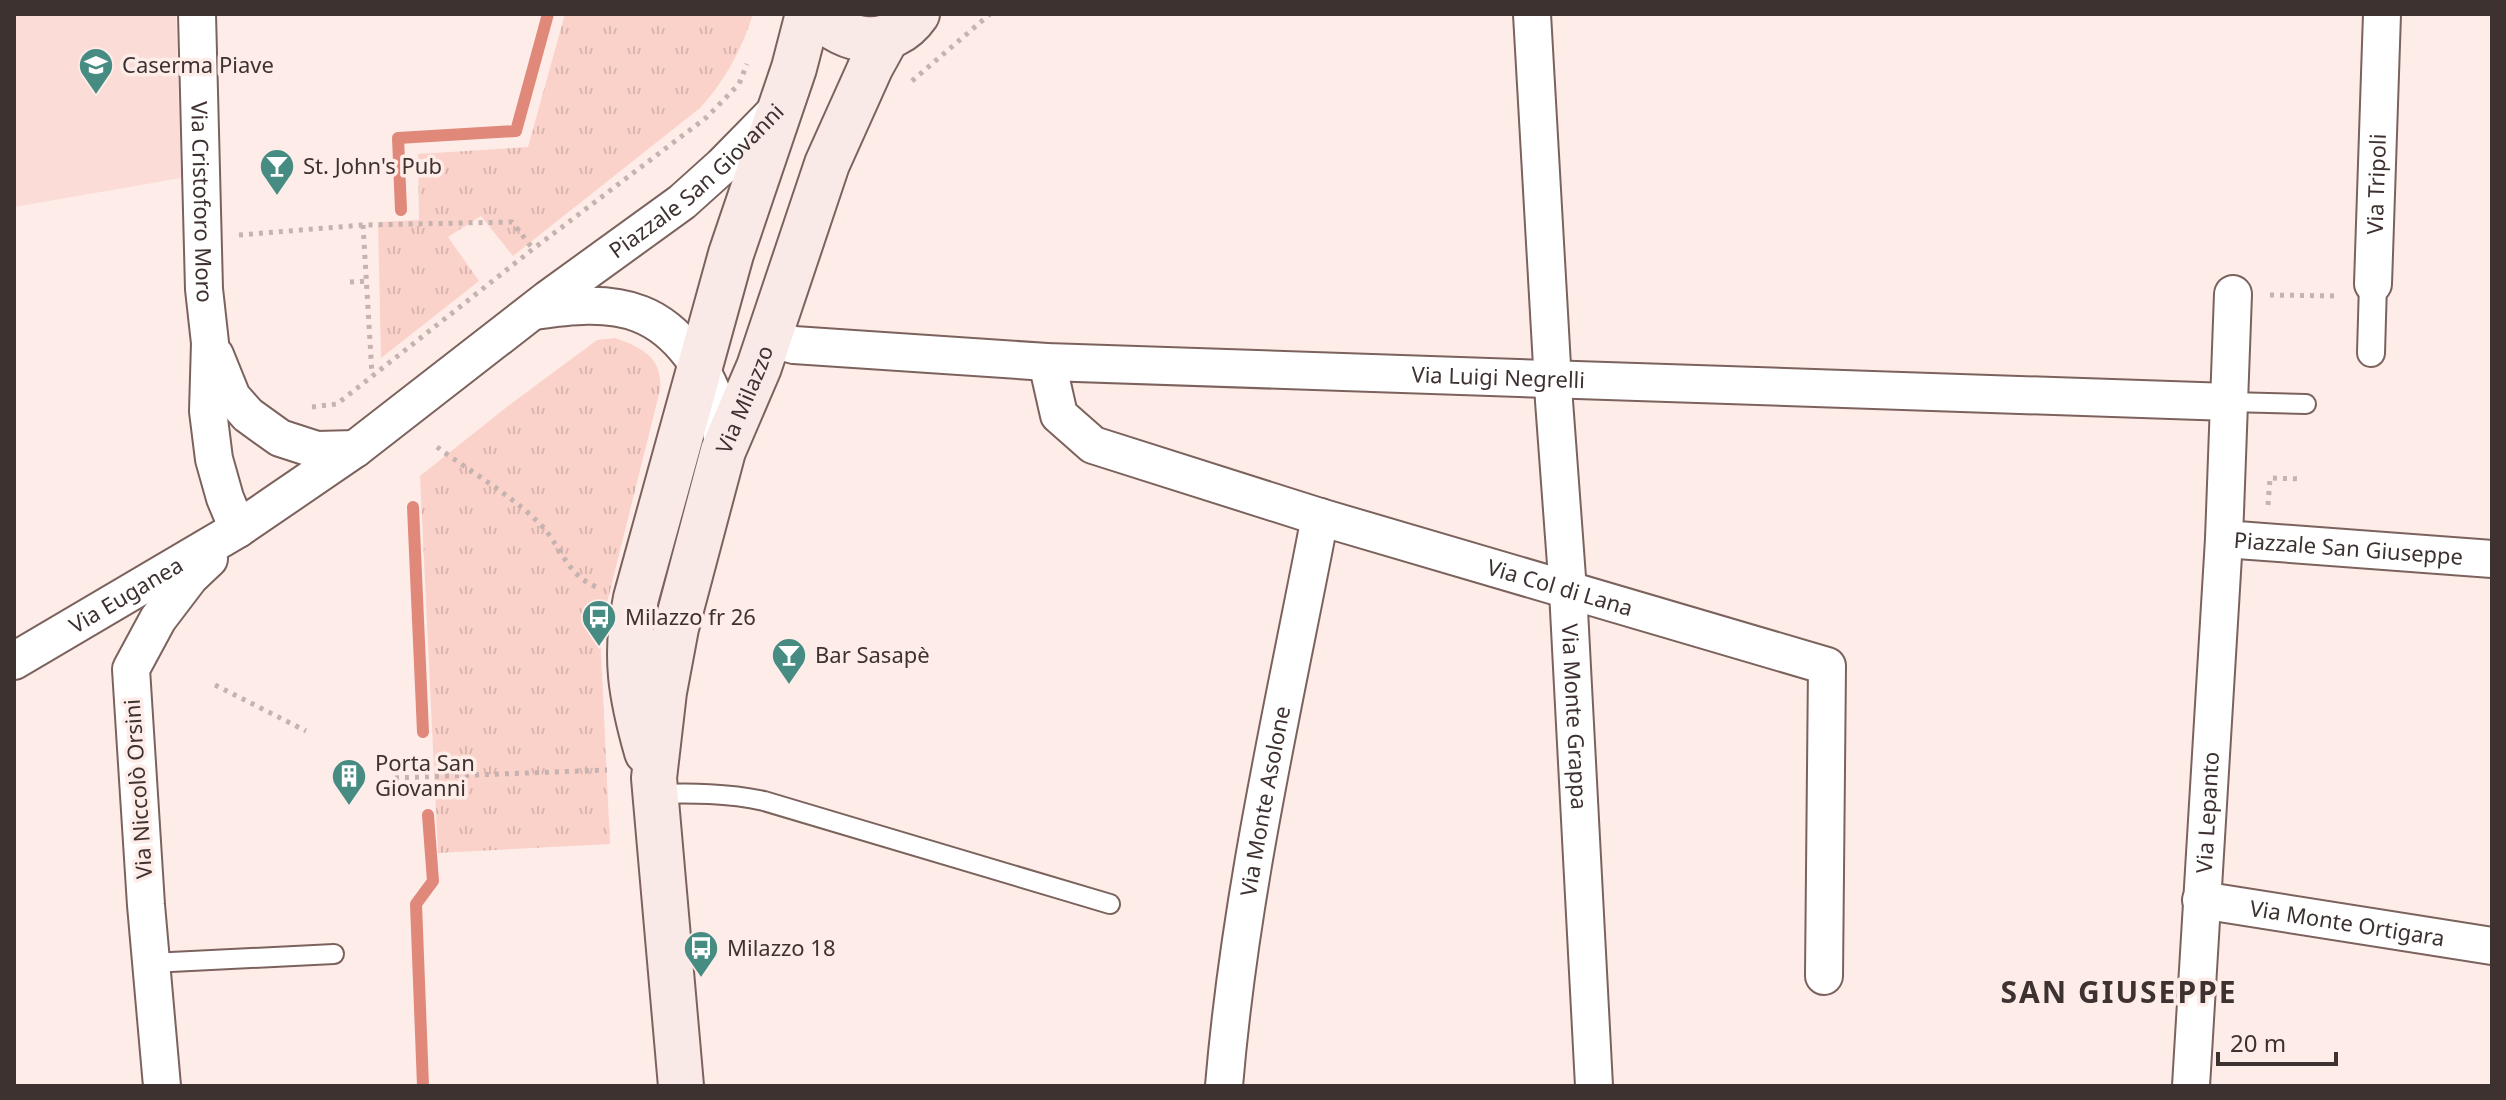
<svg xmlns="http://www.w3.org/2000/svg" width="2506" height="1100" viewBox="0 0 2506 1100" font-family="'Noto Sans',sans-serif">
  <style>
    .built { fill: #fbdcd7 }
    .grass { fill: url(#grass-tufts) }
    .lines { fill: none; stroke-linecap: round; stroke-linejoin: round }
    .stream { stroke: #e0897b; stroke-width: 12 }
    .service-casing { stroke: #7b625d; stroke-width: 22 }
    .pedestrian-casing { stroke: #7b625d; stroke-width: 30 }
    .minor-casing { stroke: #7b625d; stroke-width: 40 }
    .secondary-casing { stroke: #7b625d; stroke-width: 48 }
    .path { stroke: #c4b3b0; stroke-width: 5; stroke-dasharray: 4 6; stroke-linecap: butt }
    .service { stroke: #fff; stroke-width: 18 }
    .pedestrian { stroke: #fff; stroke-width: 26 }
    .minor { stroke: #fff; stroke-width: 36 }
    .secondary { stroke: #faeae7; stroke-width: 44 }
    .labels { text-anchor: middle; stroke-width: 7; stroke-linejoin: round; paint-order: stroke }
    .poi-label { font-size: 22px; fill: #3e3230; stroke: #feece8; text-anchor: start }
    .street-label { font-size: 22px; fill: #3e3230; stroke: #feece8 }
    .district-label { font-size: 30px; font-weight: bold; letter-spacing: 2px; fill: #3e3230; stroke: #feece8 }
  </style>
  <defs>
    <pattern id="grass-tufts" width="24" height="20" patternUnits="userSpaceOnUse" patternTransform="scale(2)"><rect width="24" height="20" fill="#fbd2ca"/><path d="M3 7l-1-3M5 7V3M7 7l1-3M15 17l-1-3M17 17v-4M19 17l1-3" fill="none" stroke="#d8b5ae"/></pattern>
  </defs>
  <rect width="100%" height="100%" fill="#feece8"/>
  <!-- built -->
  <path class="built" d="M14,14H176L181,178L14,207Z"/>
  <!-- grass -->
  <path class="grass" d="M565,14H753C742,49 725,81 700,108L513,256L481,216L448,237L479,281L381,358L378,222L419,220L418,154L528,147Z
    M615,338C643,348 663,358 660,390L600,631L610,844L438,853L420,476L508,406L597,340Z"/>
  <g class="lines">
    <!-- stream -->
    <path class="stream" d="M401,210L398,138L516,131L548,14
      M413,507L423,732
      M423,1086L416,904L433,881L428,815"/>
    <!-- service casing -->
    <g class="service-casing">
      <path id="service" d="M2229,402L2306,404
        M655,794C692,793 727,793 764,801L1110,904
        M151,963L334,954"/>
    </g>
    <!-- pedestrian casing -->
    <g class="pedestrian-casing">
      <path id="pedestrian" d="M2371,353L2373,284"/>
    </g>
    <!-- minor casing -->
    <g class="minor-casing">
      <g id="minor">
        <path id="s1" d="M197,14L204,289L210,343L208,411L214,459L225,498L238,529"/>
        <path id="s2" d="M1532,14L1554,401L1568,591L1594,1086"/>
        <path id="s3" d="M2373,284L2382,14"/>
        <path id="s4" d="M2233,294L2224,539L2492,559"/>
        <path d="M534,311C568,306 608,301 640,314C679,329 709,373 719,414C721,426 722,439 723,451"/>
        <path id="s5" d="M768,338L794,345L1047,362L2229,402"/>
        <path d="M215,355L232,397L248,415L280,438L317,450L355,449"/>
        <path id="s6" d="M1047,362L1059,415L1093,445L1320,517L1827,666L1824,976"/>
        <path id="s7" d="M14,661L238,529L355,449L548,299L682,202L722,166L779,108"/>
        <path id="s8" d="M2201,900L2492,946"/>
        <path d="M162,1086L146,905L131,669L158,619L190,577L209,559"/>
        <path id="s9" d="M1224,1086C1240,894 1284,705 1320,517"/>
        <path id="s10" d="M2191,1086L2224,539"/>
      </g>
    </g>
    <!-- secondary casing -->
    <g class="secondary-casing">
      <g id="secondary">
        <path d="M819,14C845,45 892,50 917,14"/>
        <path d="M647,752C631,696 624,656 636,598L731,254L794,68L808,14"/>
        <path id="s11" d="M681,1086L654,778L664,692L676,628L723,451L759,367L827,164L871,66L887,37"/>
      </g>
    </g>
    <!-- path -->
    <path class="path" d="M912,81L990,14
      M363,225L372,375
      M239,235L363,225L512,222L533,249
      M350,282L367,281
      M2270,295L2340,296
      M312,407L337,404L533,249L707,117L739,84L747,64
      M437,447C469,471 523,502 547,532C563,553 570,577 597,587
      M2268,505L2270,478L2302,479
      M215,685L306,731
      M395,778L607,770"/>
    <!-- service -->
    <use href="#service" class="service"/>
    <!-- pedestrian -->
    <use href="#pedestrian" class="pedestrian"/>
    <!-- minor -->
    <use href="#minor" class="minor"/>
    <!-- secondary -->
    <use href="#secondary" class="secondary"/>
  </g>
  <!-- icons -->
  <defs>
    <g id="university-pin" transform="scale(1.8)"><path d="M0 17L-7.5 6A9.5 9.5 0 1 1 7.5 6Z" fill="#468c83" stroke="#feece8"/><path d="M0-5L7-2L0 1L-7-2ZM-4 1L0 2.5L4 1V4Q0 6-4 4Z" fill="#fff"/></g>
    <g id="bar-pin" transform="scale(1.8)"><path d="M0 17L-7.5 6A9.5 9.5 0 1 1 7.5 6Z" fill="#468c83" stroke="#feece8"/><path d="M-6-5H6L.8 .8V4.5H3.5V6h-7V4.5H-.8V.8Z" fill="#fff"/></g>
    <g id="bus-pin" transform="scale(1.8)"><path d="M0 17L-7.5 6A9.5 9.5 0 1 1 7.5 6Z" fill="#468c83" stroke="#feece8"/><path d="M-5-6H5V4H4V6H2V4H-2V6H-4V4H-5ZM-3.5-4V0h7V-4ZM-3.5 1.2v1.5H-2V1.2ZM2 1.2v1.5H3.5V1.2Z" fill="#fff"/></g>
    <g id="building-pin" transform="scale(1.8)"><path d="M0 17L-7.5 6A9.5 9.5 0 1 1 7.5 6Z" fill="#468c83" stroke="#feece8"/><path d="M-4-6H4V6H1V3H-1V6H-4ZM-2.5-4.3h1.7v1.8h-1.7ZM.8-4.3h1.7v1.8H.8ZM-2.5-1h1.7V.8h-1.7ZM.8-1h1.7V.8H.8Z" fill="#fff"/></g>
  </defs>
  <g fill-rule="evenodd">
    <use href="#university-pin" x="96" y="65"/>
    <use href="#bar-pin" x="277" y="166"/>
    <use href="#bus-pin" x="599" y="617"/>
    <use href="#bar-pin" x="789" y="655"/>
    <use href="#building-pin" x="349" y="776"/>
    <use href="#bus-pin" x="701" y="948"/>
  </g>
  <g class="labels">
    <!-- poi labels -->
    <g class="poi-label">
      <text x="122" y="73">Caserma Piave</text>
      <text x="303" y="174">St. John's Pub</text>
      <text x="625" y="625">Milazzo fr 26</text>
      <text x="815" y="663">Bar Sasapè</text>
      <text x="375" y="771">Porta San<tspan x="375" dy="25">Giovanni</tspan></text>
      <text x="727" y="956">Milazzo 18</text>
    </g>
    <!-- street labels -->
    <g class="street-label">
      <text dy="8" stroke="none"><textPath href="#s7" startOffset="836">Piazzale San Giovanni</textPath></text>
      <text dy="8" stroke="none"><textPath href="#s3" startOffset="100">Via Tripoli</textPath></text>
      <text dy="8" stroke="none"><textPath href="#s1" startOffset="188">Via Cristoforo Moro</textPath></text>
      <text dy="8" stroke="none"><textPath href="#s5" startOffset="732">Via Luigi Negrelli</textPath></text>
      <text dy="8" stroke="none"><textPath href="#s11" startOffset="700">Via Milazzo</textPath></text>
      <text dy="8" stroke="none"><textPath href="#s4" startOffset="370">Piazzale San Giuseppe</textPath></text>
      <text dy="8" stroke="none"><textPath href="#s6" startOffset="588">Via Col di Lana</textPath></text>
      <text dy="8" stroke="none"><textPath href="#s7" startOffset="130">Via Euganea</textPath></text>
      <text dy="8" stroke="none"><textPath href="#s2" startOffset="704">Via Monte Grappa</textPath></text>
      <text transform="translate(138 789) rotate(-94)" y="8">Via Niccolò Orsini</text>
      <text dy="8" stroke="none"><textPath href="#s9" startOffset="288">Via Monte Asolone</textPath></text>
      <text dy="8" stroke="none"><textPath href="#s10" startOffset="274">Via Lepanto</textPath></text>
      <text dy="8" stroke="none"><textPath href="#s8" startOffset="148">Via Monte Ortigara</textPath></text>
    </g>
    <!-- district labels -->
    <g class="district-label">
      <text x="2119" y="1003">SAN GIUSEPPE</text>
    </g>
  </g>
  <!-- border -->
  <rect width="2506" height="1100" fill="none" stroke="#3e3230" stroke-width="32"/>
  <!-- scale -->
  <path d="M2218 1052v12h118v-12" fill="none" stroke="#3e3230" stroke-width="4"/>
  <text x="2230" y="1052" font-size="24" fill="#3e3230" stroke="#feece8" stroke-width="6" paint-order="stroke">20 m</text>
</svg>
